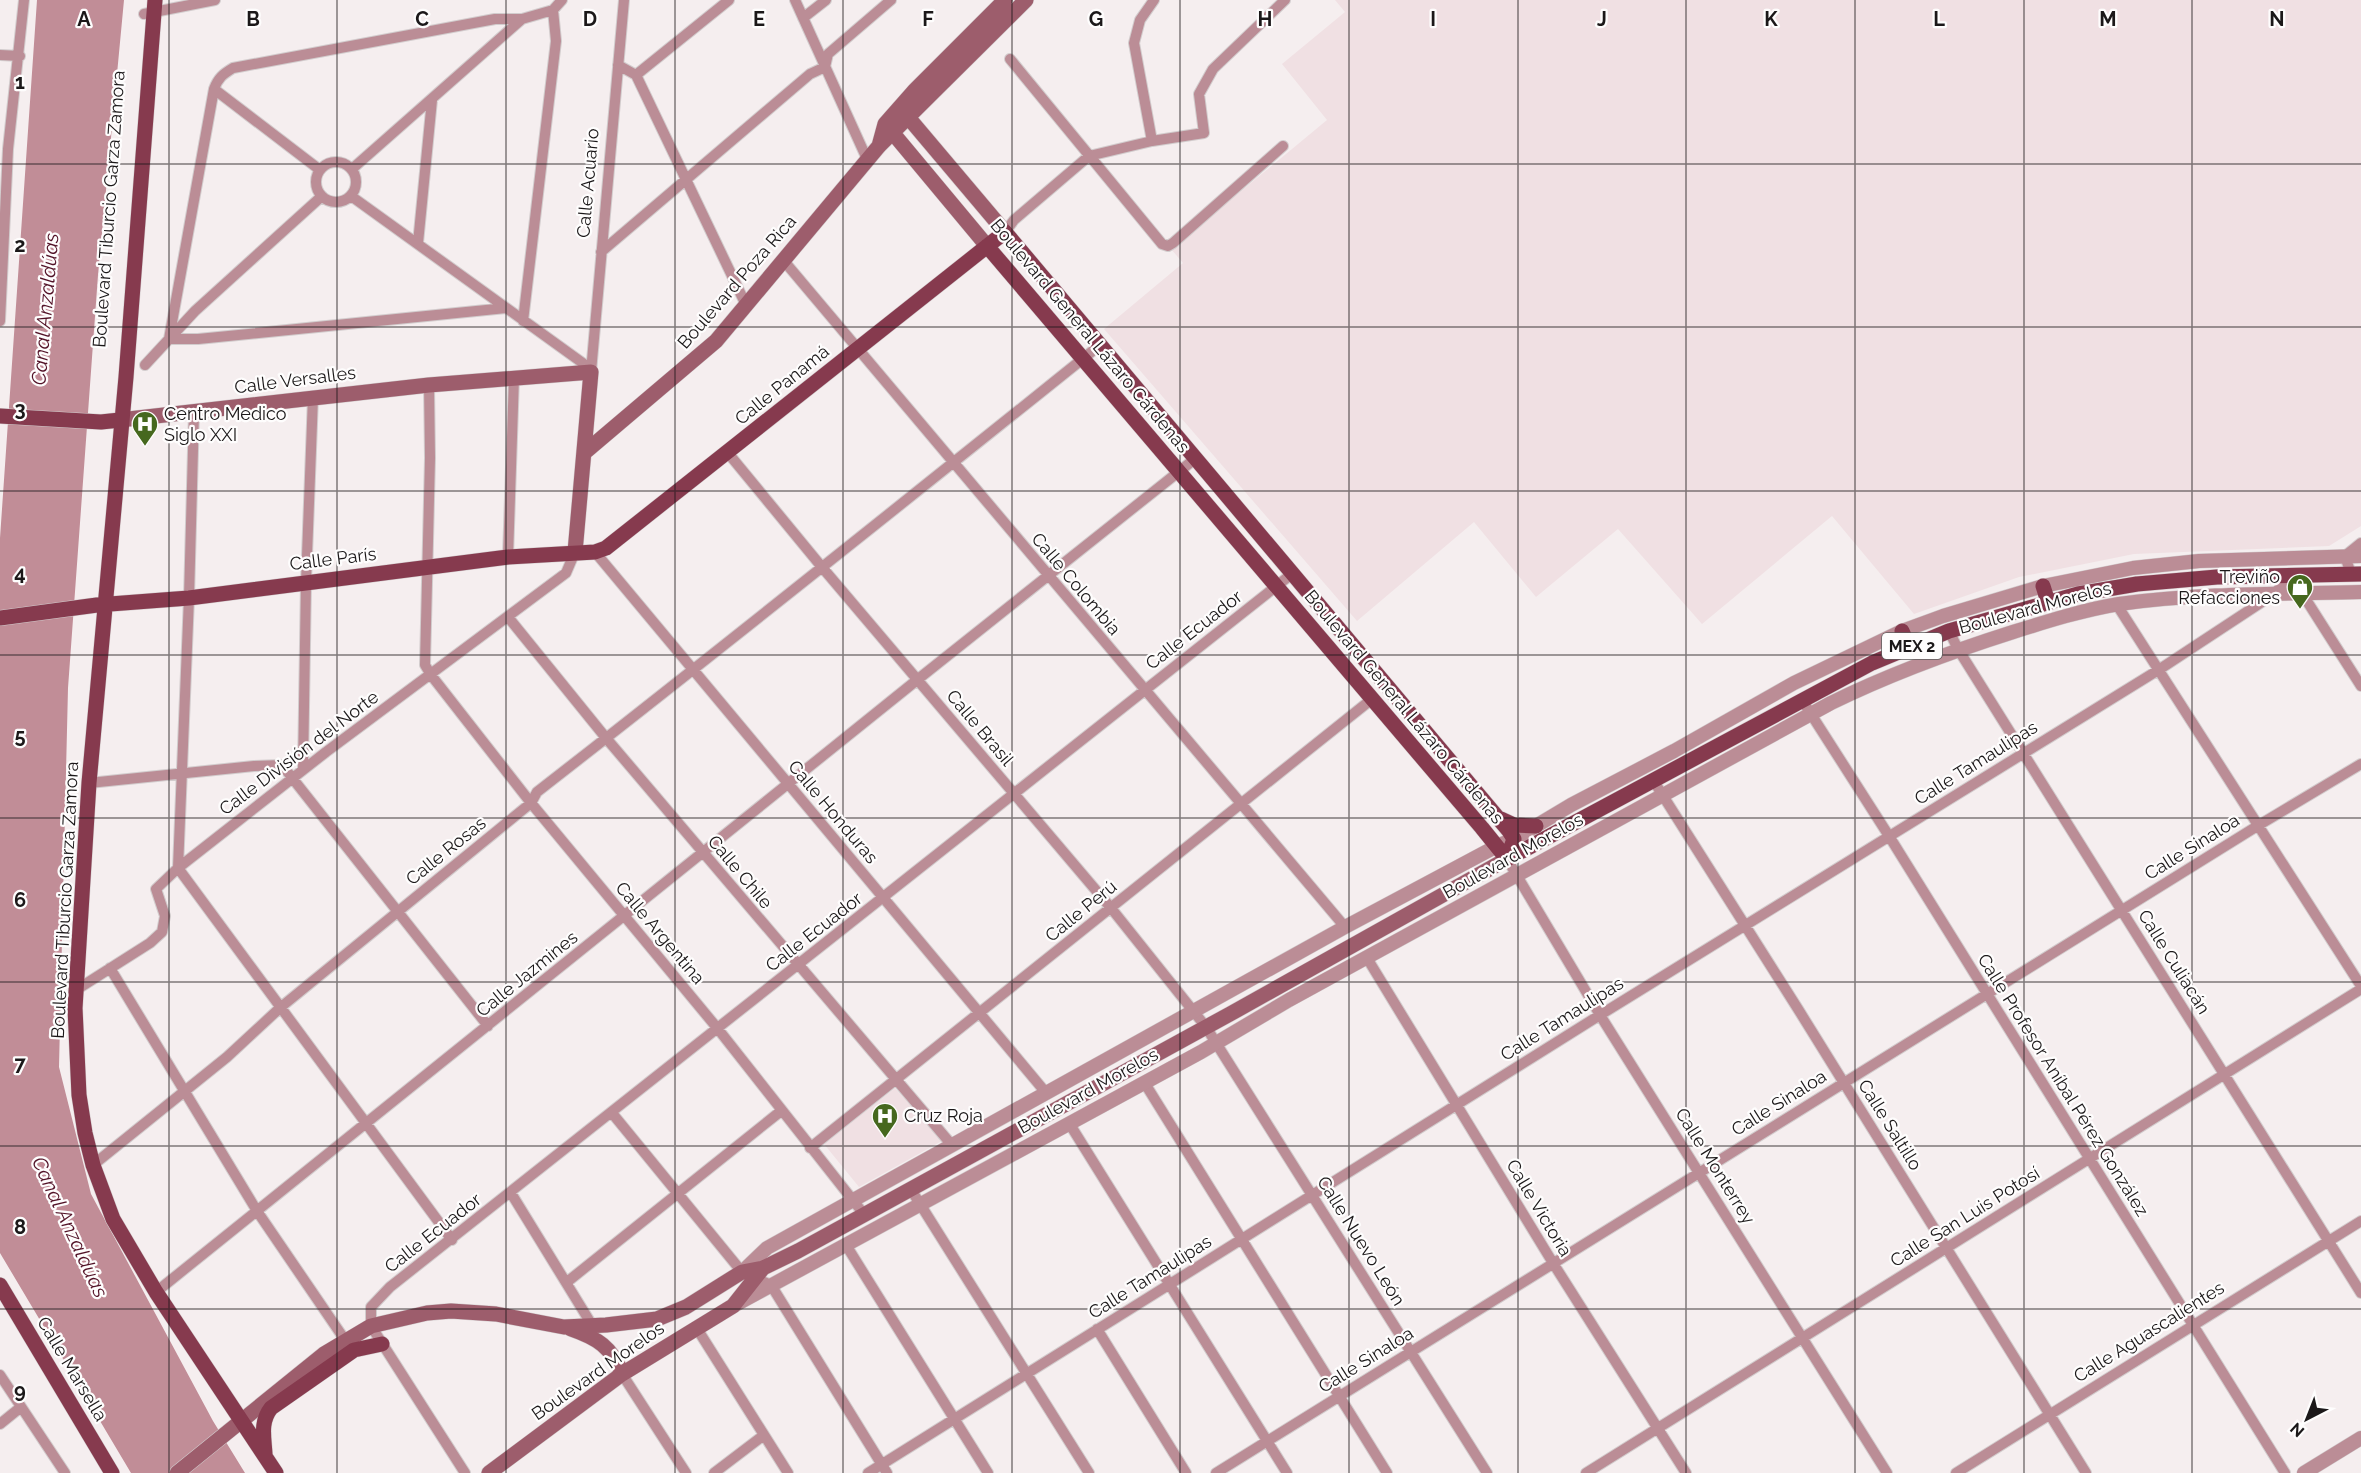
<svg xmlns="http://www.w3.org/2000/svg" width="2361" height="1473" viewBox="0 0 2361 1473" font-family="Raleway,sans-serif">
  <style>
    .built { fill: #f0e0e3 }
    .water { fill: #c18d97 }
    .lines { fill: none; stroke-linecap: round; stroke-linejoin: round }
    .minor-casing { stroke: #d2cccd; stroke-width: 12 }
    .tertiary-casing { stroke: #d2cccd; stroke-width: 15 }
    .secondary-casing { stroke: #d2cccd; stroke-width: 16 }
    .primary-casing { stroke: #d2cccd; stroke-width: 16 }
    .minor { stroke: #bb8d96; stroke-width: 10 }
    .tertiary { stroke: #bb8d96; stroke-width: 14 }
    .secondary { stroke: #9d5d6c; stroke-width: 15 }
    .primary { stroke: #863a4e; stroke-width: 15 }
    .grid { fill: none; stroke: #1b1819; stroke-width: 1.5; stroke-opacity: 0.55 }
    .labels { text-anchor: middle; stroke-width: 4.5; stroke-linejoin: round; paint-order: stroke }
    .shield { fill: #fefdfd; stroke: #5f5d5d; stroke-width: 1.5 }
    .shield-label { font-size: 16px; font-weight: bold; fill: #1b1819 }
    .street-label { font-size: 18px; fill: #1b1819; stroke: #fefdfd }
    .poi-label { font-size: 18px; fill: #1b1819; stroke: #fefdfd; text-anchor: start }
    .water-label { font-size: 20px; font-style: italic; fill: #521227; stroke: #fefdfd }
    .grid-label { font-size: 20px; text-anchor: middle; font-weight: bold; fill: #1b1819; stroke: #fefdfd; stroke-width: 4.5; stroke-linejoin: round; paint-order: stroke }
  </style>
  <rect width="100%" height="100%" fill="#f5eeef"/>
  <!-- built -->
  <path class="built" d="M1335,0H2361V526L2329,546L2134,554L2019,577L1914,614L1832,516L1702,624L1618,529L1536,597L1474,522L1357,621L1104,329L1183,263L1171,249L1327,120L1282,64L1345,12Z
    M895,1088L942,1141L859,1187L824,1144Z"/>
  <!-- water -->
  <path class="water" d="M37,0H124L98,275L68,688L59,1067L91,1194L213,1421L245,1473H131L0,1253V538Z"/>
  <g class="lines">
    <!-- minor casing -->
    <g class="minor-casing">
      <path id="minor" d="M795,0L867,159
        M144,14L215,0
        M803,18L826,0
        M0,55L20,56
        M1010,59L1162,244L1168,246L1173,243L1283,146
        M618,65L636,75L746,305
        M636,75L729,0
        M214,89L320,170
        M1152,141L1134,43L1140,20L1154,0
        M316 182a20 20 0 1 1 40 0a20 20 0 1 1-40 0Z
        M352,169L522,19L553,10L562,0
        M351,196L591,369
        M1005,232L1014,220L1089,156L1152,141L1204,133L1199,94L1213,69L1285,0
        M418,243L432,100
        M601,252L810,74L825,67L828,54L891,0
        M784,261L1345,927
        M506,308L198,339H169L214,89C218,78 223,74 233,68L495,19H522
        M0,321L8,149L24,0
        M523,321L556,41L553,10
        M145,365L195,311L322,196
        M591,372L624,0
        M429,385L430,458L425,665L431,675L531,803L718,1029L863,1213
        M728,453L821,566L1111,908L1206,1027L1487,1473
        M595,552L1047,1094
        M508,557L514,377
        M2351,574L2345,556L2361,543
        M2117,605L2361,986
        M508,617L606,738L951,1144
        M1949,631L1958,649L2361,1293
        M1802,700L1889,836L2285,1473
        M303,769L306,582L313,397
        M1653,780L1798,1009L2086,1473
        M89,783L254,766L282,765L488,1026
        M1507,859L1600,1015L1887,1473
        M178,868L452,1240
        M178,868L189,598L194,412
        M1367,958L1553,1263L1686,1473
        M110,968L257,1211L345,1340
        M76,990L150,943L162,932L165,916L156,889L178,868L326,752L566,573L575,552
        M1144,1082L1387,1473
        M612,1113L742,1272L771,1285L887,1473
        M1069,1123L1287,1473
        M810,1148L1372,699
        M93,1165L227,1057L281,1007L531,803L537,792C726,645 913,495 1100,345
        M910,1188L1089,1473
        M511,1193L592,1325
        M846,1245L988,1473
        M567,1282L781,1111
        M156,1292L917,680L1196,458
        M696,1327L788,1473
        M1097,1329L1186,1473
        M622,1374L686,1473
        M0,1375L65,1473
        M0,1424L21,1407
        M465,1473L371,1326V1307L390,1287L1293,573
        M714,1473L764,1435
        M868,1473L1600,1015L2160,669L2274,594L2291,576L2361,686
        M1216,1473L2259,825L2361,764
        M1586,1473L2361,989
        M1956,1473L2361,1221"/>
    </g>
    <!-- tertiary casing -->
    <g class="tertiary-casing">
      <path id="tertiary" d="M742,1272L767,1248L1345,927L1497,846L1514,839L1571,805L1674,751L1794,683L1902,631L1943,616L2043,586L2133,568L2199,561L2361,556
        M735,1305L1201,1052L1289,1000L1831,703C1890,674 1950,652 2013,632C2048,621 2083,610 2119,604C2199,593 2280,594 2361,592
        M2304,1473L2361,1438"/>
    </g>
    <!-- secondary casing -->
    <g class="secondary-casing">
      <path id="secondary" d="M902,110L1005,232
        M887,126L987,246
        M879,146L885,124L915,90L1005,0
        M120,420L429,385L591,372L575,552
        M584,453L716,341L879,146L1026,0
        M571,1329C597,1338 612,1347 622,1374
        M177,1473L324,1354L371,1326L427,1313L451,1311L496,1314L564,1327L606,1325L657,1319L686,1307L742,1272L763,1268L798,1251L1230,1014L1507,859
        M489,1473L622,1374L733,1306L763,1268"/>
    </g>
    <!-- primary casing -->
    <g class="primary-casing">
      <path id="primary" d="M155,0L126,377L89,783L75,1008L79,1095L85,1133L93,1165L113,1219L156,1292L276,1473
        M987,246L1482,828L1507,859
        M0,416L101,422L120,420
        M2043,586L2048,602
        M0,618L97,605L189,598L508,557L595,552L606,548L1005,232L1509,831L1514,839L1507,859
        M1902,631L1909,647
        M1501,819L1514,825L1536,826
        M1507,859L1872,663L1949,631L2078,594L2137,584L2217,577L2361,574
        M0,1285L112,1473
        M265,1454C264,1437 260,1422 271,1408L354,1350L382,1344"/>
    </g>
    <!-- minor -->
    <use href="#minor" class="minor"/>
    <!-- tertiary -->
    <use href="#tertiary" class="tertiary"/>
    <!-- secondary -->
    <use href="#secondary" class="secondary"/>
    <!-- primary -->
    <use href="#primary" class="primary"/>
  </g>
  <!-- grid -->
  <path class="grid" d="M169,0V1473M337,0V1473M506,0V1473M675,0V1473M843,0V1473M1012,0V1473M1180,0V1473M1349,0V1473M1518,0V1473M1686,0V1473M1855,0V1473M2024,0V1473M2192,0V1473M0,164H2361M0,327H2361M0,491H2361M0,655H2361M0,818H2361M0,982H2361M0,1146H2361M0,1309H2361"/>
  <!-- icons -->
  <defs>
    <g id="hospital-pin" transform="scale(1.35)"><path d="M0 17L-7.5 6A9.5 9.5 0 1 1 7.5 6Z" fill="#46681e" stroke="#fefdfd"/><path d="M-5-5h3v3.5h4V-5h3V5h-3V1.5h-4V5h-3Z" fill="#fff"/></g>
    <g id="shop-pin" transform="scale(1.35)"><path d="M0 17L-7.5 6A9.5 9.5 0 1 1 7.5 6Z" fill="#46681e" stroke="#fefdfd"/><path d="M-5-2.5h2.3a2.7 3.5 0 0 1 5.4 0H5L5.5 6h-11ZM-1.5-2.5h3a1.5 2.3 0 0 0-3 0Z" fill="#fff"/></g>
  </defs>
  <g fill-rule="evenodd">
    <use href="#hospital-pin" x="145" y="424"/>
    <use href="#shop-pin" x="2300" y="587"/>
    <use href="#hospital-pin" x="885" y="1116"/>
  </g>
  <g class="labels">
    <!-- shield labels -->
    <rect class="shield" x="1882" y="633" width="60" height="26" rx="4.5"/>
    <g class="shield-label">
      <text x="1912" y="652">MEX 2</text>
    </g>
    <!-- street labels -->
    <g class="street-label">
      <text transform="translate(588 183) rotate(-85)" y="6">Calle Acuario</text>
      <text transform="translate(109 209) rotate(-86)" y="6">Boulevard Tiburcio Garza Zamora</text>
      <text transform="translate(737 282) rotate(-49)" y="6">Boulevard Poza Rica</text>
      <text transform="translate(1090 336) rotate(50)" y="6">Boulevard General Lázaro Cárdenas</text>
      <text transform="translate(295 380) rotate(-7)" y="6">Calle Versalles</text>
      <text transform="translate(782 385) rotate(-39)" y="6">Calle Panamá</text>
      <text transform="translate(333 559) rotate(-7)" y="6">Calle París</text>
      <text transform="translate(1076 584) rotate(50)" y="6">Calle Colombia</text>
      <text transform="translate(2035 608) rotate(-15)" y="6">Boulevard Morelos</text>
      <text transform="translate(1194 630) rotate(-38)" y="6">Calle Ecuador</text>
      <text transform="translate(1404 707) rotate(50)" y="6">Boulevard General Lázaro Cárdenas</text>
      <text transform="translate(980 728) rotate(50)" y="6">Calle Brasil</text>
      <text transform="translate(299 753) rotate(-37)" y="6">Calle División del Norte</text>
      <text transform="translate(1976 763) rotate(-32)" y="6">Calle Tamaulipas</text>
      <text transform="translate(833 812) rotate(50)" y="6">Calle Honduras</text>
      <text transform="translate(2192 847) rotate(-32)" y="6">Calle Sinaloa</text>
      <text transform="translate(446 851) rotate(-39)" y="6">Calle Rosas</text>
      <text transform="translate(1513 856) rotate(-29)" y="6">Boulevard Morelos</text>
      <text transform="translate(740 872) rotate(50)" y="6">Calle Chile</text>
      <text transform="translate(65 900) rotate(-87)" y="6">Boulevard Tiburcio Garza Zamora</text>
      <text transform="translate(1081 911) rotate(-39)" y="6">Calle Perú</text>
      <text transform="translate(814 932) rotate(-38)" y="6">Calle Ecuador</text>
      <text transform="translate(660 933) rotate(50)" y="6">Calle Argentina</text>
      <text transform="translate(2174 962) rotate(58)" y="6">Calle Culiacán</text>
      <text transform="translate(527 974) rotate(-39)" y="6">Calle Jazmines</text>
      <text transform="translate(1562 1019) rotate(-32)" y="6">Calle Tamaulipas</text>
      <text transform="translate(2063 1085) rotate(58)" y="6">Calle Profesor Aníbal Pérez González</text>
      <text transform="translate(1088 1091) rotate(-29)" y="6">Boulevard Morelos</text>
      <text transform="translate(1779 1103) rotate(-32)" y="6">Calle Sinaloa</text>
      <text transform="translate(1890 1125) rotate(58)" y="6">Calle Saltillo</text>
      <text transform="translate(1715 1166) rotate(58)" y="6">Calle Monterrey</text>
      <text transform="translate(1539 1208) rotate(59)" y="6">Calle Victoria</text>
      <text transform="translate(1965 1217) rotate(-32)" y="6">Calle San Luis Potosí</text>
      <text transform="translate(433 1233) rotate(-38)" y="6">Calle Ecuador</text>
      <text transform="translate(1361 1241) rotate(58)" y="6">Calle Nuevo León</text>
      <text transform="translate(1150 1277) rotate(-32)" y="6">Calle Tamaulipas</text>
      <text transform="translate(2149 1332) rotate(-32)" y="6">Calle Aguascalientes</text>
      <text transform="translate(1366 1360) rotate(-32)" y="6">Calle Sinaloa</text>
      <text transform="translate(72 1369) rotate(59)" y="6">Calle Marsella</text>
      <text transform="translate(598 1371) rotate(-35)" y="6">Boulevard Morelos</text>
    </g>
    <!-- poi labels -->
    <g class="poi-label">
      <text x="164" y="420">Centro Medico<tspan x="164" dy="21">Siglo XXI</tspan></text>
      <text x="2280" y="583" text-anchor="end">Treviño<tspan x="2280" dy="21">Refacciones</tspan></text>
      <text x="904" y="1122">Cruz Roja</text>
    </g>
    <!-- water labels -->
    <g class="water-label">
      <text transform="translate(45 309) rotate(-85)" y="7">Canal Anzaldúas</text>
      <text transform="translate(70 1227) rotate(65)" y="7">Canal Anzaldúas</text>
    </g>
  </g>
  <g class="grid-label">
    <text x="84" y="26">A</text>
    <text x="253" y="26">B</text>
    <text x="422" y="26">C</text>
    <text x="590" y="26">D</text>
    <text x="759" y="26">E</text>
    <text x="928" y="26">F</text>
    <text x="1096" y="26">G</text>
    <text x="1265" y="26">H</text>
    <text x="1433" y="26">I</text>
    <text x="1602" y="26">J</text>
    <text x="1771" y="26">K</text>
    <text x="1939" y="26">L</text>
    <text x="2108" y="26">M</text>
    <text x="2277" y="26">N</text>
    <text x="20" y="89">1</text>
    <text x="20" y="252">2</text>
    <text x="20" y="416">3</text>
    <text x="20" y="580">4</text>
    <text x="20" y="743">5</text>
    <text x="20" y="907">6</text>
    <text x="20" y="1071">7</text>
    <text x="20" y="1234">8</text>
    <text x="20" y="1398">9</text>
  </g>
  <!-- north arrow -->
  <g transform="translate(2307 1419) rotate(222)" stroke="#fefdfd" stroke-width="4.5" paint-order="stroke">
  <path d="M0-4.5L10 22L0 15L-10 22Z" fill="#1b1819"/>
  <text y="-9" font-size="16" font-weight="bold" text-anchor="middle" fill="#1b1819">N</text>
  </g>
</svg>
